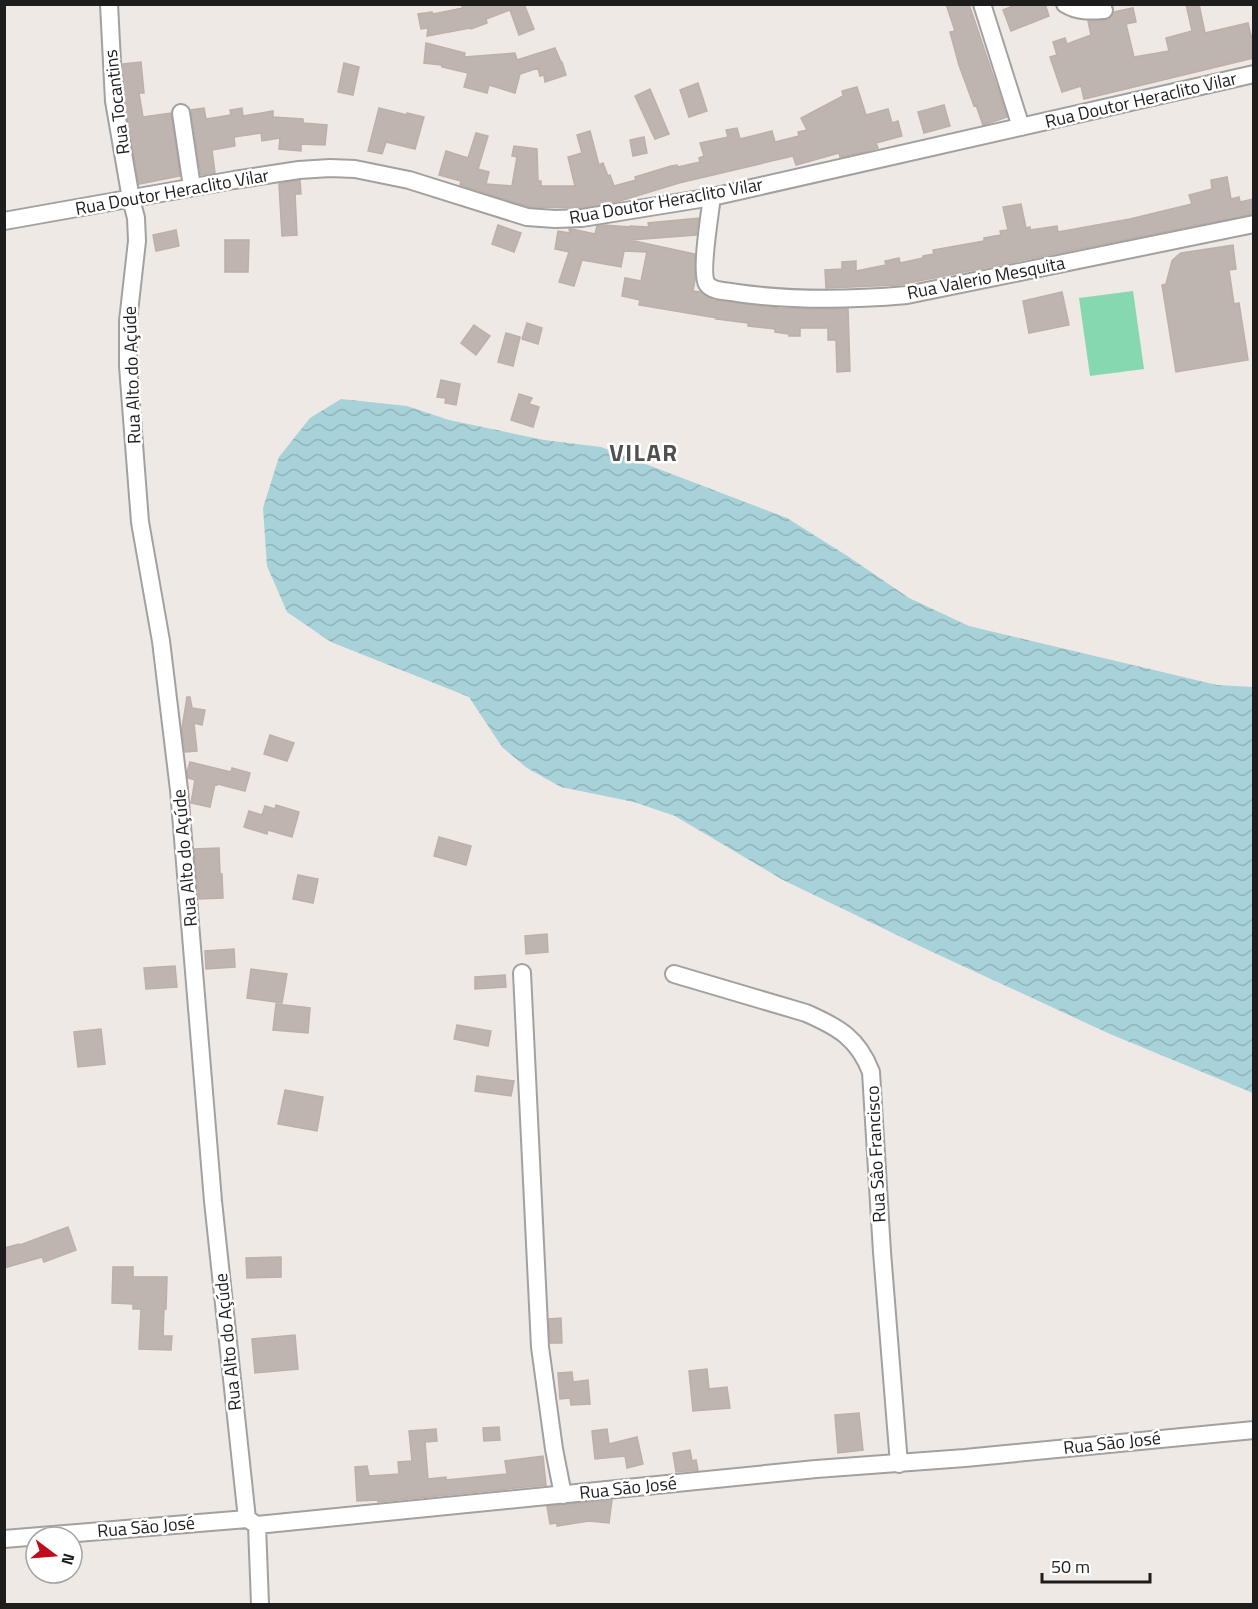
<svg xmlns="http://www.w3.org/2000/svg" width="1258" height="1609" viewBox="0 0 1258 1609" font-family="'Titillium Web',sans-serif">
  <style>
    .pitch { fill: #86d8b1 }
    .water { fill: url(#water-waves) }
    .building { fill: #beb5b0; stroke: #beafa7; stroke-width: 1.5 }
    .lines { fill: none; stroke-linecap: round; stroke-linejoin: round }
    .street-casing { stroke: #a1a1a1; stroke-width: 20 }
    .street { stroke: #fff; stroke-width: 16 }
    .labels { text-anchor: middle; stroke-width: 5; stroke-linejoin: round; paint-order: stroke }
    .street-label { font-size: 18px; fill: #1d1d1d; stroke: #fff }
    .district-label { font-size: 24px; font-weight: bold; letter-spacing: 1.5px; fill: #505050; stroke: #fff }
  </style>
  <defs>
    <pattern id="water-waves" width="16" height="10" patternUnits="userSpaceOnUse" patternTransform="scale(1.5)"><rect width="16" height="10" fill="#a7d2d9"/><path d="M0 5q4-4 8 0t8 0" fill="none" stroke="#8fb4ba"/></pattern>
  </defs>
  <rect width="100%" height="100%" fill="#eee9e4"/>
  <!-- pitch -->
  <path class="pitch" d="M1133,291L1144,369L1090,376L1079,298Z"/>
  <!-- water -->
  <path class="water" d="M341,399L407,406L449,420L544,440L601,447L787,518L849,557L909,598L969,626L1217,685L1253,687V1093L1110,1034L928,950L783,880L675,816L634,802L561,787L527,768L502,747L469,697L331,642L287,612L267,566L263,508L279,457L310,418Z"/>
  <!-- building -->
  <path class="building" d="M461,4H524L534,29L519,35L510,10L486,19L487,23L471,29L470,28L427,36L428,28L421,29L418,14L432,12L433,14L463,8Z
    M946,4H969L1007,117L983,125L976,105L974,106L959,65L950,32L955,31Z
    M1018,4H1045L1049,16L1011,31L1003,10Z
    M1186,4H1199L1205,33L1248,23L1251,36L1254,35V58L1084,99L1081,86L1062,92L1050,57L1057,55L1053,42L1065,38L1067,44L1091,35L1088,21L1105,20L1110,18L1114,12L1133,8L1136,22L1126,24L1134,57L1169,51L1166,38L1192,31Z
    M426,43L465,53L464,57L515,53L517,60L555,48L561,62H562L566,75L545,82L544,75L540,76L538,68L520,74L515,93L489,85L487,93L464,87L468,73L442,67V65L424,63Z
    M141,62L144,93H139L143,117L171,113L180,176L139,184L124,100L123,64Z
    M344,63L359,67L353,95L338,92Z
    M698,83L707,111L689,117L680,90Z
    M857,87L866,115L888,109L892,123L898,121L902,136L876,143L878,148L860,153L840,157L839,153L796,165L793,156L679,183L620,201L581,208L529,207L460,185L461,181L439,175L446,151L468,158L476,133L488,136L478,169L489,172L486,184L512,186L517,157L512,156L514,146L537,149L538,181H541V186H575L568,157L582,153L577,135L590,131L599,165L603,163L608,176L610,175L614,186L636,180L635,177L671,166L677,165L678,167L700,162L699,158L704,156L700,143L728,137L726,130L737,128L740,139L772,131L775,142L799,136L798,132L807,130L801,118L843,96L842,91Z
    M650,89L669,134L655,139L635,96Z
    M944,105L950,126L924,133L918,112Z
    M204,108L206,119L231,115L230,110L242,108L243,116L273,111V117L303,119V123L327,125L325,145L301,144V151L279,149L280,138L262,141L261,133L234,137L235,146L212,150L215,173L201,175L191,110Z
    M379,108L407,115V113L424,117L415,149L386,142L382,154L368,151Z
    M644,137L647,153L633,156L630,140Z
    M1227,177L1231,199L1239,197L1240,202L1254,199V214L899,285L826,288L825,270L842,269V262L856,261V271L886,265L885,261L899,258L900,263L923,258V256L934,254L933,250L984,241V238L1001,235L1000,231L1008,230L1003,207L1021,204L1026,228L1030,227V230L1057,226L1058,232L1130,219L1192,204L1189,195L1212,189L1211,180Z
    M300,180L301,194H295L297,235L282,236L279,184Z
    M699,218L696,235L630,240L695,254V280L693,291L700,292L713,300L779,308L848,309L850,371L837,372L836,340H828V328H800V336H789V334L775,332V329L748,326V323L716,319L717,318L639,305L640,300L622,296L625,278L641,281L647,252L624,251L621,267L582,260L574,286L559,282L569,252L555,249L558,231L570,233L569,229H572L595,234L597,226L604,225L630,227V226L649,227L648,223Z
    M498,225L521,233L514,252L492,244Z
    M176,230L179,246L156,251L153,235Z
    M225,240H249L248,272H225Z
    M1233,245L1236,269L1229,270L1234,304L1239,303L1248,360L1176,372L1162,285L1166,284L1172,261L1177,256L1181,253Z
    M1062,292L1069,325L1029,333L1023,301Z
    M527,323L542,328L538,344L522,339Z
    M474,325L490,336L476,355L461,343Z
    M506,333L520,337L513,366L498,362Z
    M441,380L460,384L456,405L445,403L446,398L437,397Z
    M519,394L532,398L529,404L539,407L533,427L511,420Z
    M187,697H190L192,708L205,710L202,725L194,723L197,751L185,752L182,728Z
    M270,735L294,743L287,761L264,754Z
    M190,762L231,772L232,768L250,773L245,791L218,784L217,785L215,784L210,807L191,803L195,780L188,778L187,772Z
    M276,805L299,812L292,837L268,830L267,834L244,827L249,811L262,815L265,806L275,809Z
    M439,837L471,846L466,865L434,856Z
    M219,848L220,874H222L223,898L199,899L194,849Z
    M298,875L318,879L313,903L293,899Z
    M547,934L548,952L526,954L525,936Z
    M234,949L235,967L206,969L205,951Z
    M175,966L177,987L146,989L144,968Z
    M251,969L287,974L282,1003L247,998Z
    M505,975L506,987L475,989V977Z
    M276,1004L310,1008L308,1033L273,1030Z
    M457,1025L491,1031L488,1046L454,1039Z
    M101,1029L105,1064L78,1067L74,1032Z
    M477,1076L514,1081L511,1096L475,1091Z
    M285,1090L323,1097L317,1131L278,1124Z
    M68,1227L76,1250L44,1262L42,1257L4,1268V1248L19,1244L20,1245Z
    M281,1257V1277L247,1278L246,1258Z
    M113,1267H133V1277H167L166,1309H164L163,1336H172L171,1350L139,1349L141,1309H133V1304L112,1303Z
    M561,1318L562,1343H550L549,1319Z
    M295,1335L298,1369L255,1373L252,1339Z
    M707,1369L709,1389L727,1387L730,1408L693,1411L689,1371Z
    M572,1372L573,1382L588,1380L590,1404L571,1405L570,1398L560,1399L558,1373Z
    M859,1413L863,1450L838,1453L835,1415Z
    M499,1427L500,1440L484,1441L483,1428Z
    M436,1429L437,1441L425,1442L428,1479L446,1477V1480L507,1474L505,1461L543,1456L546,1485L378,1502V1500L357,1501L355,1467L367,1466L369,1476L399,1474L398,1462L412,1461L409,1431Z
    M607,1429L609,1444L637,1437L643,1464L627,1468L625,1456L595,1459L592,1431Z
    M690,1450L692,1461L696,1460L698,1470L676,1472L673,1453Z
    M612,1500L609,1523L589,1521L557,1526V1523L550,1524L547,1506Z"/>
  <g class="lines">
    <!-- street casing -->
    <g class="street-casing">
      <path id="street" d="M109,4L114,101L131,199L136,218L137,241L128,321V366L140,522L161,641L179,790L213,1201L247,1519
        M982,4L1021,127
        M1065,4C1078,12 1090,11 1104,10
        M181,113L192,187
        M712,197C710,212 700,274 707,284C713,292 728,291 737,293C794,301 850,300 907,295L1254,224
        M4,221L234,180L299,170L330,168L355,169L409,180L527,217L555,219L582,218L712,197L1254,74
        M522,973L540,1347L554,1449L563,1495
        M674,974L806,1013C838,1027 858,1038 871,1072L882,1252L899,1464
        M257,1525L260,1604
        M4,1539L247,1519L257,1525L816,1469L965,1458L1254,1430"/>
    </g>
    <!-- street -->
    <use href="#street" class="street"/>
  </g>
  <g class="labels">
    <!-- street labels -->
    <g class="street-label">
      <text transform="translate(1141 100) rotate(-13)" y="6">Rua Doutor Heraclito Vilar</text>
      <text transform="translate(117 102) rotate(-97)" y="6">Rua Tocantins</text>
      <text transform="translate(172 192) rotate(-10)" y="6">Rua Doutor Heraclito Vilar</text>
      <text transform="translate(666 201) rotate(-10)" y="6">Rua Doutor Heraclito Vilar</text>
      <text transform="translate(986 278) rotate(-11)" y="6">Rua Valerio Mesquita</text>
      <text transform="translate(132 375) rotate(-92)" y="6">Rua Alto do Açúde</text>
      <text transform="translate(185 858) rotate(-95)" y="6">Rua Alto do Açúde</text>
      <text transform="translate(876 1154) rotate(-93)" y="6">Rua Sâo Francisco</text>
      <text transform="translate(228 1342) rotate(-96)" y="6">Rua Alto do Açúde</text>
      <text transform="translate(1112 1443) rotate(-6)" y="6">Rua São José</text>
      <text transform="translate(628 1488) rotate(-6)" y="6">Rua São José</text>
      <text transform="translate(146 1527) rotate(-5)" y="6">Rua São José</text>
    </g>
    <!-- district labels -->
    <g class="district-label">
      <text x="644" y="461">VILAR</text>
    </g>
  </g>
  <!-- border -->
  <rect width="1258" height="1609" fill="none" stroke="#1d1d1d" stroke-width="12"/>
  <!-- north arrow -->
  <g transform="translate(54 1555) rotate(106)"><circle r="28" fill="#ffffff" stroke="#a5a5a5" stroke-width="1.5"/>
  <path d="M0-4.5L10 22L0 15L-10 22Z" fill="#be0c1d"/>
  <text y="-9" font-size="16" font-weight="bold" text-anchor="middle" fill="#1d1d1d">N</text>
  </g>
  <!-- scale -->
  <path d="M1042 1573v9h108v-9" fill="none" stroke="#1d1d1d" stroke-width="3"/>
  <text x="1051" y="1573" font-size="18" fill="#1d1d1d" stroke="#ffffff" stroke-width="4.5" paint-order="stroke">50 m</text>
</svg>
